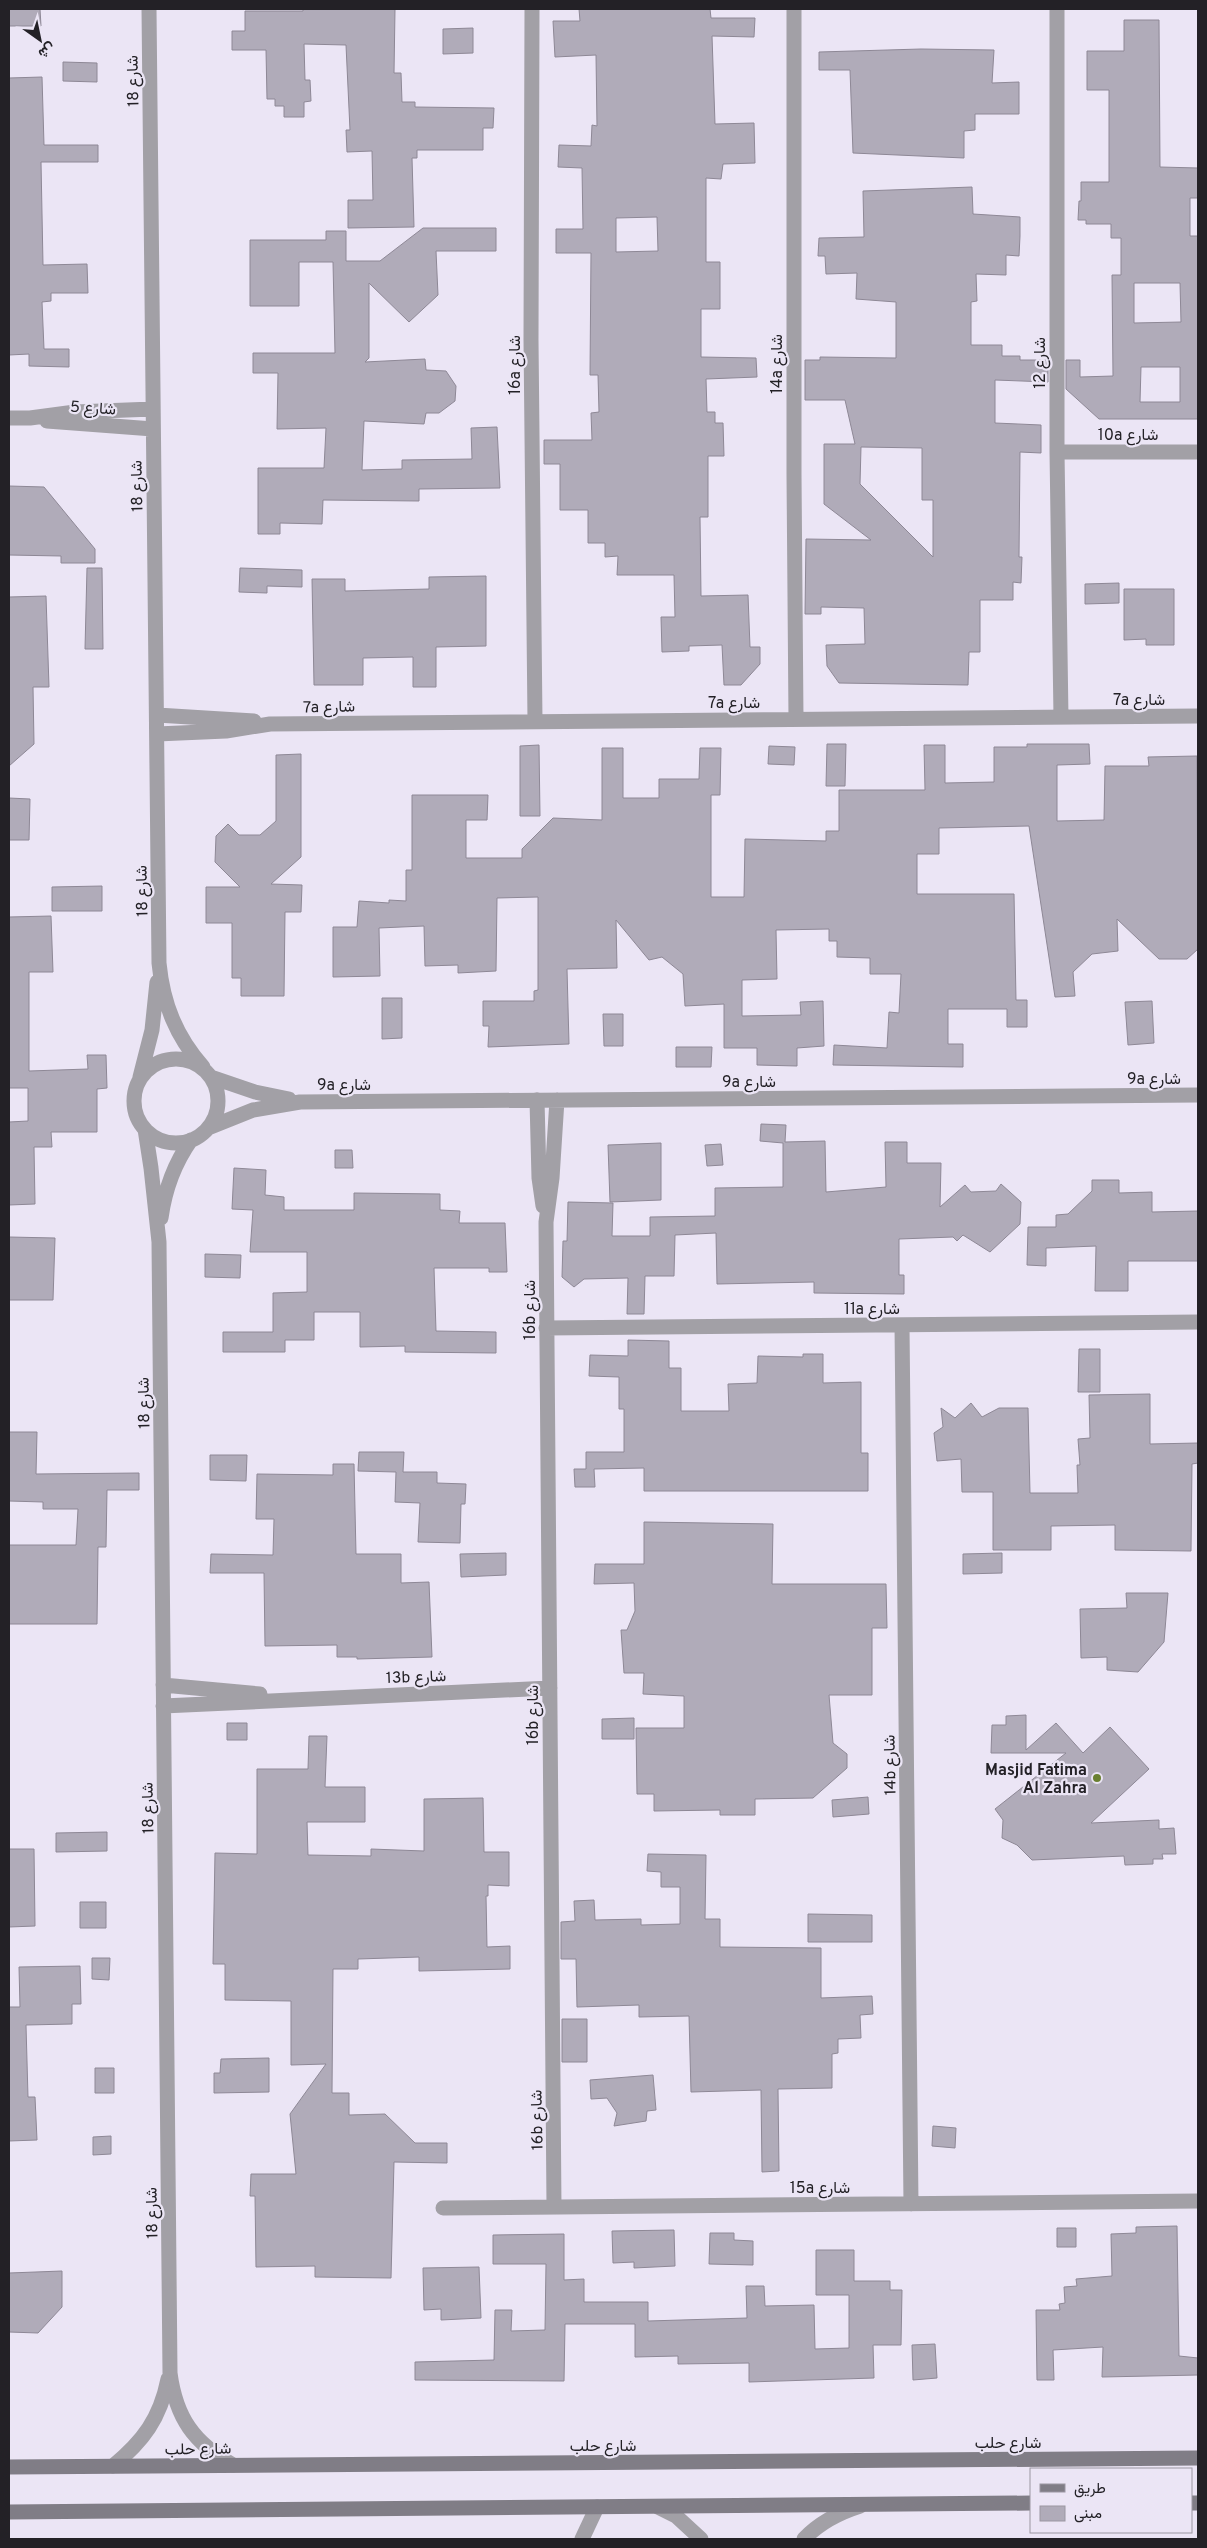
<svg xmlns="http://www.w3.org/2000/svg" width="1207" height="2548" viewBox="0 0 1207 2548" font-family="Overpass,Vazirmatn,sans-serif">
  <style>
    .building { fill: #b0abb9; stroke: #8e8896; fill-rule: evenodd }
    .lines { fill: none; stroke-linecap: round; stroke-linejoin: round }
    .street { stroke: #a2a0a6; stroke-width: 15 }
    .secondary { stroke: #807d86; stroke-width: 15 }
    .poi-dot { fill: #6a8031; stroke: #ebe5f5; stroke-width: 2 }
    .labels { text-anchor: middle; stroke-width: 4.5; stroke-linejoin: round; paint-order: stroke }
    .street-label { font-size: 16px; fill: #232126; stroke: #ebe5f5 }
    .poi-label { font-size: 16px; font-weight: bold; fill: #232126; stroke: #ebe5f5; text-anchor: end }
  </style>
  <rect width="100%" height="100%" fill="#ebe5f5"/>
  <!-- building -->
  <path class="building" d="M9,9H40L41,26H9Z
    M303,9H395L394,73H401L402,102H415V107L494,108L493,128H483V150H417V158H412L414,227L348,228V200H373L372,151L347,152L346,130H350L346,45L304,44L305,80H310L311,101L304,102V117H284V106H275V99H267L266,50H232V31H245V11H303Z
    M579,9H710L711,18H755L754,37L712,36L715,124L754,123L755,163L723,164L721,179L706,178V262H720V309H701V357L756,358L757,377L706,379L707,412H715V423H723L724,456H708V517H700L701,596L748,595L750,647H760V664L741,685H724L722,645L689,646V651L662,652L661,617H675L674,575H617L618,556L605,557V543H588V510H560V464H544V440H592L591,413L599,412L598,375H590L591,253H556V229H583L582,168L558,167L559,145L591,146L592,125L597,126L596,55L555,57L553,21H580ZM657,217L658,251L616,252V218Z
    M1124,20H1159L1160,167L1198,168V198H1190V236H1198V419H1099L1066,389V360H1080V377L1113,376L1112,275H1121V238H1111V224H1086V220H1078L1079,201H1081V182H1109V90H1087V51H1124ZM1134,283H1180L1181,322L1134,323ZM1141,367H1180V402H1140Z
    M473,28V53L443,54V29Z
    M921,49L994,50L992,83L1019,82V114H975V130L964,131V158L853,153L850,70H819V52Z
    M63,62L97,63V82L63,81Z
    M42,77L44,145H98V162H41L43,265L87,264L88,293H51V301L42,302L44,349H69V367L29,366V354L9,355V78Z
    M972,187L973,214L1020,217V236L1019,256L1006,255V275L976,274L977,301L971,302V345H1002V356H1020V360H1048V382L995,380V423L1041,425V453L1020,452L1019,557H1022L1021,583L1013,582V600H980V652H969L968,685L839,683L827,666L826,645L865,644L864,608L821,607V614H805L806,539L871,540L824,504V444H855L845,400H805V360H820V357L896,358V302L856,299L857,273L826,274L825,256H818L819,238L864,237L863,191ZM861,447L922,448V500H933V557L860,484Z
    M423,228H496V251H436L438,295L409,322L369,283V358L365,362L425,359L426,370L446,371L456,386L455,401L439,413H426L424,424L364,421L362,470L402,469V460L472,459L471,428L497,427L500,488L419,489V501L323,500L322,524L280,523V534H258V468H324L326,428L277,429L278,373H253V353H335L333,262H299V306H250V240H326V231H346V261H380Z
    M9,486L44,487L95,549V563H61V556L9,555Z
    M87,568H102L103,649H85Z
    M240,568L302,570V587L267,586V593L239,592Z
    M486,576V646L436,647V687H413V657L363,658V685H314L312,579H345V591L429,589V577Z
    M1119,583V603L1085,604V584Z
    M1124,589H1174V645H1146V639L1124,640Z
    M46,596L49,687H33L34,744L9,766V597Z
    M827,744H846L845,786H826Z
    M1027,744H1089L1090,764L1057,765V821L1104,820L1105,766H1149L1148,757L1197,756L1198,949L1187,959H1159L1117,919L1118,951L1092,954L1073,972L1075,996L1055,997L1029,826L939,828V854H917V894H1014L1016,1000H1027V1027H1007V1009H948V1044H963V1067L833,1065L834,1045L887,1048L889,1012L899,1013L901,974H870V958L837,957V941H829V929L776,930L777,979L742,980V1016L801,1015L800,1002L823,1001L824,1046L797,1048V1066L757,1065V1048H724V1004L685,1006L683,974L662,957L649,960L616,920L617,968L567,969L569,1044L488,1047L489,1026H483V1001H534V991L538,990V897L497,898L496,971L458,973V965L425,966L424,926L379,928L380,976L333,977V927H357L359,901L389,903V900L406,901V870H412V795H488L487,820H466V858H522V849L553,818L602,820V748H623V798H659V779H699L700,748H721L720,795H711V897H744L745,839L826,841V831H839V790H925L924,745H945V783L994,782V747H1027Z
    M539,745L540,816H520V746Z
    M769,746L795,747L794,765L768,764Z
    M301,754V857L271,884L302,885L301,912H285L284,996H241V978H232V923H206V887H240L215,862L216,836L228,824L239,835H260L276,821V755Z
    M9,798L30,799L29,840H9Z
    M102,886V911H52V887Z
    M51,916L53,972H29V1071L88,1069L87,1055H106L107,1088L97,1089V1132H51L52,1147H34L35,1204L9,1205V1122L28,1121V1088H9V917Z
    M382,998H402V1038L382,1039Z
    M1152,1001L1154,1043L1128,1045L1125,1002Z
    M603,1014H623V1046H604Z
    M676,1047H712L711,1067H676Z
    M761,1124L786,1125L785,1142L825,1141L826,1192L886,1187L885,1142H907V1163H941L940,1207L965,1185L971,1192L996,1191L1001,1184L1021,1202L1020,1224L990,1252L963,1235L957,1241L953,1237L899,1239V1275H904V1294L814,1293V1282L717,1284L716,1233L675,1235L674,1276H645L644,1314H627L628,1278L584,1279L574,1287L562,1277L563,1241H567L568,1202L613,1203L612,1236H650V1217L715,1216V1188L783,1187V1143L760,1141Z
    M661,1143V1200L610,1202L608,1145Z
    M721,1144L723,1165L707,1166L705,1145Z
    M335,1150H352L353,1168H335Z
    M234,1168L266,1170L265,1195L284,1197V1210H354V1193L440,1194V1210L460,1211L459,1223H505L507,1272H489V1268H434L436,1331L496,1332V1353L405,1352V1346L360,1347V1312H314V1340H285V1352H223V1332H273V1293L307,1292V1252H250L253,1210L232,1209Z
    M1092,1180H1119V1193L1152,1192V1212L1198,1211V1261H1128V1291H1095L1096,1246L1046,1248V1266L1027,1265L1028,1227H1056V1215L1068,1214L1092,1191Z
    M9,1237L55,1238L53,1300H9Z
    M205,1254L241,1255L240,1278L205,1277Z
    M628,1340L669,1341V1368H681V1411H729L728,1384L757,1383L758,1356L803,1357V1354H823V1383L861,1382V1453H868V1491H644V1468L594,1469L595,1487H575L574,1469H586V1452H624V1409H619V1377L589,1376L590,1355L628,1356Z
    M1079,1349H1100V1392H1078Z
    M1150,1394V1444L1198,1443V1463L1192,1464L1191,1551L1115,1550V1525L1051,1526V1550H993V1492H962L961,1459L937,1461L934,1433L943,1427L941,1408L955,1418L971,1403L982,1417L999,1408H1028L1030,1493H1078L1077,1465H1080L1078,1439L1090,1438L1089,1395Z
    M9,1432H37L36,1474L139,1473V1490H107L106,1547H98L97,1624H9V1545H76L78,1509H43V1502L9,1501Z
    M359,1452H404L403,1472H437V1483L466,1484L465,1504H461L460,1543L418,1542L420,1503L395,1502L396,1472L358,1471Z
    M210,1455H247L246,1481L210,1480Z
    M333,1464H354L356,1554H401V1583L429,1582L432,1657L357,1659V1657H337V1645L265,1646L264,1573H210L211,1554L273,1555L274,1519H256L257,1474L333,1475Z
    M644,1522L773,1524L772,1584H886L887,1628H872V1695H829L833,1743L847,1754V1768L813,1798L755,1799V1815H720V1810L654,1811V1794H637L636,1728H684V1696L643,1694L644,1673H624L621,1630H627L635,1611L634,1583L594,1584L595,1564H644Z
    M506,1553V1575L461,1577L460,1554Z
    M1002,1553V1573L963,1574V1554Z
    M1126,1593H1168L1164,1642L1138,1672L1107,1670V1657L1081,1658L1080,1609L1127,1608Z
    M1026,1715V1750L1056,1723L1083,1753L1110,1727L1149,1769L1091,1823L1159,1820V1829L1174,1828L1176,1854H1162L1163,1859H1153V1864L1125,1865L1124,1856L1032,1860L1017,1845L1002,1838L1003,1820L995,1809L1066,1753H991L992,1725H1006V1716Z
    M634,1718V1739H602V1719Z
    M227,1723H247V1740H227Z
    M309,1736H327L325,1787H365V1822H307L308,1855L371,1856V1849L424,1851V1799L483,1798L484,1852H509V1886L488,1885V1896H486L487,1947L510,1946V1969L419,1971V1957L358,1959V1969H333L332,2093H349V2115L385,2114L415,2143H447V2163L394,2162L391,2278L315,2277V2266L256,2267L255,2196H250L251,2174H296L290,2114L326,2064L291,2065V2001L225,2000V1964H213L215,1853L257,1854V1769H308Z
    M868,1797L869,1814L833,1817L832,1800Z
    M107,1832V1851L56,1852V1833Z
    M9,1849H34L35,1926L9,1927Z
    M648,1854L706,1855L705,1919H720V1947L821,1948V1998L872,1996L873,2014L860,2015L861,2038L838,2039V2053L832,2054V2088L778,2089L779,2171L762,2172L761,2090L691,2092L689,2016L639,2017V2005L577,2007L576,1959H561V1922L575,1921L574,1901L594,1900L595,1920L641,1919V1925L680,1924V1887H661V1872L647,1871Z
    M80,1902H106V1928H80Z
    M808,1914L872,1915V1942H808Z
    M92,1958H110L109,1980L92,1979Z
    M80,1966L81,2004H72V2024L26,2025L28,2097H35L37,2140L9,2141V2007H20L19,1967Z
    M562,2019H587V2062H562Z
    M269,2058V2092L214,2093V2073H220L221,2059Z
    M95,2068H114V2093H95Z
    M653,2075L656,2110L647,2111L646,2121L614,2126L617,2113L607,2098L591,2099L590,2080Z
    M933,2126L956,2128L955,2148L932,2146Z
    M111,2136V2154L93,2155V2137Z
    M1177,2226L1179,2356L1198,2358V2375L1102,2377L1103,2347L1053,2350L1054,2380H1037L1036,2310H1060L1059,2304L1065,2303L1064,2287L1077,2286L1076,2279L1112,2276L1111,2234L1136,2233V2227Z
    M1057,2228H1076V2247H1057Z
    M674,2230L675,2266L634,2268V2262L613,2263L612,2231Z
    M710,2233H734V2240L753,2241V2265L709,2264Z
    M564,2234V2280L584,2279V2302H648V2321L747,2318L746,2286H764L765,2306L814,2305L815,2349L849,2348V2295H816V2250H854V2281H890V2290H902L901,2345H873L874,2378L749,2382V2363L678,2364V2356L635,2357V2324H565L564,2381L415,2380V2362L494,2360L495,2310H512L511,2331L545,2330L546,2264H493V2235Z
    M479,2267L481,2318L441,2320V2309L424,2310L423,2268Z
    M62,2271V2307L38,2333L9,2332V2273Z
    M935,2344L937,2378L913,2380L912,2345Z"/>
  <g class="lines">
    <!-- street -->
    <path class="street" d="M149,9L159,963C163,1004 176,1036 203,1067
      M532,9L531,340L535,721
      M794,9V474L796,719
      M1057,9V452L1061,717
      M9,418H30L75,412L153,409
      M47,421L153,429
      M1057,452H1198
      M157,715L254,721
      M157,734L226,731L270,724L1198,716
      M134 1101a42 42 0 1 1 84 0a42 42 0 1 1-84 0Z
      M140,1077L152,1030L157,982
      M211,1077L255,1092L289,1099
      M537,1100L539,1178L543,1206
      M208,1128L253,1110L300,1102L1198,1095
      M145,1129L151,1168L159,1242L170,2373C176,2418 194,2443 233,2465
      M161,1218C165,1189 174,1164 191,1140
      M902,1325L911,2204
      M546,1328L1198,1322
      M163,1685L260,1694
      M163,1706L550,1688
      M554,2207L546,1222L552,1178L557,1100
      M443,2208L1198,2201
      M113,2466C143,2441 160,2419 168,2379
      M658,2507L676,2516L701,2539
      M582,2539L597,2507
      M804,2539C820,2522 838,2513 860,2506"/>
    <!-- secondary -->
    <path class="secondary" d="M9,2467L1198,2458
      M1191,2503H1198
      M9,2512L1031,2503"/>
  </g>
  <!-- markers -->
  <circle class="poi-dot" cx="1097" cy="1778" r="5"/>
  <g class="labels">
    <!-- street labels -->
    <g class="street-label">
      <text transform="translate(132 81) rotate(-91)" y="6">شارع 18</text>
      <text transform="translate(1039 363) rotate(-90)" y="6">شارع 12</text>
      <text transform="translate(776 364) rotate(-90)" y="6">14a شارع</text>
      <text transform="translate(514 365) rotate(-90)" y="6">16a شارع</text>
      <text transform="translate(93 407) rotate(4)" y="6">شارع 5</text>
      <text x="1128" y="440">10a شارع</text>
      <text transform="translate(136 486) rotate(-91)" y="6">شارع 18</text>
      <text x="1139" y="705">7a شارع</text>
      <text x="734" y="708">7a شارع</text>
      <text transform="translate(329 706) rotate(-1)" y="6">7a شارع</text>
      <text transform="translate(141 891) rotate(-91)" y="6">شارع 18</text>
      <text x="1154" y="1084">9a شارع</text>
      <text x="749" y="1087">9a شارع</text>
      <text x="344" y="1090">9a شارع</text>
      <text x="872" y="1314">11a شارع</text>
      <text transform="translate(529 1310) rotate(-90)" y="6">16b شارع</text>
      <text transform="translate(143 1403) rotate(-91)" y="6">شارع 18</text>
      <text transform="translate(416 1676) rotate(-2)" y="6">13b شارع</text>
      <text transform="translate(532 1715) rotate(-90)" y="6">16b شارع</text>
      <text transform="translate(889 1765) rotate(-91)" y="6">14b شارع</text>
      <text transform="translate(147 1808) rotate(-91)" y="6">شارع 18</text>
      <text transform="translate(536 2120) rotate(-91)" y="6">16b شارع</text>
      <text x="820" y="2193">15a شارع</text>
      <text transform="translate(151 2213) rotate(-91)" y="6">شارع 18</text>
      <text x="1008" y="2448">شارع حلب</text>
      <text x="603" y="2451">شارع حلب</text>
      <text transform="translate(198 2448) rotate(-1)" y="6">شارع حلب</text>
    </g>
    <!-- poi labels -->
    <g class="poi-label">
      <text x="1087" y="1775">Masjid Fatima<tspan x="1087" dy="18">Al Zahra</tspan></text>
    </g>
  </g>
  <!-- border -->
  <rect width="1207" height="2548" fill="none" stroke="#232126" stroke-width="20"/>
  <!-- legend -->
  <rect x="1030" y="2468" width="162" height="65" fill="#ebe5f5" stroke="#9b97a2"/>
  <rect x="1040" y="2484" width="25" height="8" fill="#807d86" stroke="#9b97a2"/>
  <text x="1074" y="2493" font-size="15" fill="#232126">طريق</text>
  <rect x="1040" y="2506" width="25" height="15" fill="#b0abb9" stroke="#9b97a2"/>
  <text x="1074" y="2518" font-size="15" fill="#232126">مبنى</text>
  <!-- north arrow -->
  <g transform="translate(40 40) rotate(147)" stroke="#ebe5f5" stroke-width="4" paint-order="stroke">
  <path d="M0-4L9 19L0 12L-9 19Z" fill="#232126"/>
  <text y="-8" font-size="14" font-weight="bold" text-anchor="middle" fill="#232126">ش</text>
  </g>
</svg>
